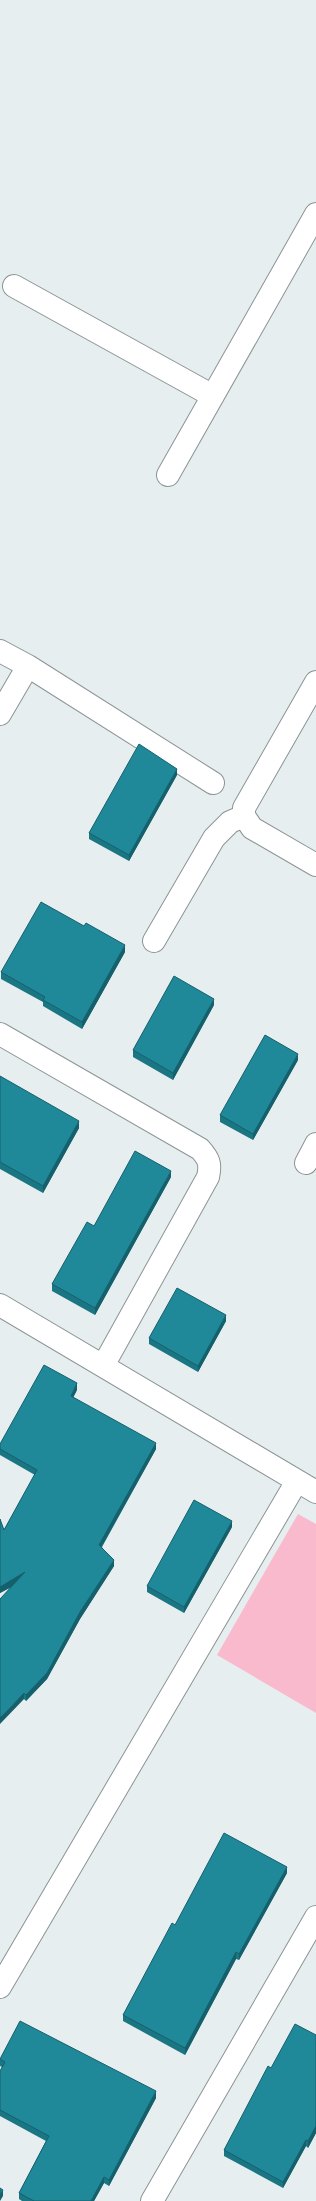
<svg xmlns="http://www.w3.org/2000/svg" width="316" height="2201" viewBox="0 0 316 2201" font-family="Helvetica,sans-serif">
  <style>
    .green { fill: #f9bacd }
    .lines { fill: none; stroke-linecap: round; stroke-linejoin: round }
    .street-casing { stroke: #8c9495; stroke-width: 24 }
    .street { stroke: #fff; stroke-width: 22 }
    .wall { fill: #1b7684 }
    .shaded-wall { fill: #16606c }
    .building { fill: #1f899a; stroke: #16606c }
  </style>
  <rect width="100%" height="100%" fill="#e6eef0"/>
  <!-- green -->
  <path class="green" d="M298,1514L316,1524V1713L217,1655Z"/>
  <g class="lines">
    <!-- street casing -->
    <g class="street-casing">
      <path id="street" d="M14,286L213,396
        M168,475L316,214
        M0,651L28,666L213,783
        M316,682L244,808V816L252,828L316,865
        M0,714L28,666
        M154,941L214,838L230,822L244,816
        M0,1034L200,1149C209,1159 211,1164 208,1177L103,1366
        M306,1163L316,1144
        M0,1305L316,1492
        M0,1987L297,1481
        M152,2201L316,1917"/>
    </g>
    <!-- street -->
    <use href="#street" class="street"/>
  </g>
  <!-- wall -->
  <path class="wall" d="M177,775L129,861L89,839V833Z
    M125,952L82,1029L43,1006V1002L1,979V972Z
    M214,1005L173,1080L133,1057V1050Z
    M298,1060L253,1140L220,1122V1115Z
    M0,1076L79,1128L43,1193L0,1169Z
    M171,1177L95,1315L52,1291V1284L94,1226Z
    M226,1321L198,1372L149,1344V1338Z
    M77,1390L73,1397L156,1449L102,1547L114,1566L80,1619L47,1679L26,1701L24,1699L12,1587L0,1593V1519L4,1530L35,1475L0,1455V1444Z
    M232,1527L184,1613L147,1592V1586Z
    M287,1873L239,1960L236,1959L185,2055L123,2021V2015L175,1925Z
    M316,2035V2133L308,2148L306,2146L283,2188L224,2156V2150L271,2068Z
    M0,2059L156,2098L109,2186L104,2183L94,2201H22L19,2199V2193L46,2141L0,2116V2071L2,2067L0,2066Z"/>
  <!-- shaded-wall -->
  <path class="shaded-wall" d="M177,769V775L129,861V855Z
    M125,945V952L82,1029V1022Z
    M214,999V1005L173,1080V1073Z
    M298,1054V1060L253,1140V1134Z
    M79,1121V1128L43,1193V1186Z
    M171,1171V1177L95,1315V1308Z
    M226,1315V1321L198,1372V1366Z
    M77,1383V1390L71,1402V1396Z
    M156,1443V1449L99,1551V1545Z
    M232,1521V1527L184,1613V1607Z
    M114,1560V1566L80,1619L47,1679L26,1701V1695Z
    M25,1572V1579L0,1593V1587Z
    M24,1693V1699L0,1724V1718Z
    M287,1867V1873L239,1960V1954Z
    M236,1952V1959L185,2055V2048Z
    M156,2091V2098L109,2186V2180Z
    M316,2126V2133L308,2148V2141Z
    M306,2140V2146L283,2188V2182Z
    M104,2177V2183L94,2201H91Z
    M3,2190V2196L0,2201V2195Z"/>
  <!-- building -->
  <path class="building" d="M139,744L177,769L129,855L89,833Z
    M41,902L84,926L86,923L125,945L82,1022L43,1000L45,997L1,972Z
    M174,976L214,999L173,1073L133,1050Z
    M265,1035L298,1054L253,1134L220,1115Z
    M0,1076L79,1121L43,1186L0,1162Z
    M135,1151L171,1171L95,1308L52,1284L87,1222L94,1226Z
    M177,1288L226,1315L198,1366L149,1338Z
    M44,1365L77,1383L71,1396L156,1443L99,1545L114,1560L80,1612L47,1673L26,1695L24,1693L0,1718V1599L25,1572L0,1587V1519L4,1530L37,1470L0,1449V1444Z
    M194,1500L232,1521L184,1607L147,1586Z
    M224,1833L287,1867L239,1954L236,1952L185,2048L123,2015L172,1923L175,1925Z
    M20,2021L156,2091L109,2180L104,2177L91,2201H34L19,2193L49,2136L0,2110V2071L5,2062L0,2059Z
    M295,2024L316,2035V2126L308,2141L306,2140L283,2182L224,2150L268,2066L271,2068Z
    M0,2188L3,2190L0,2195Z"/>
</svg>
